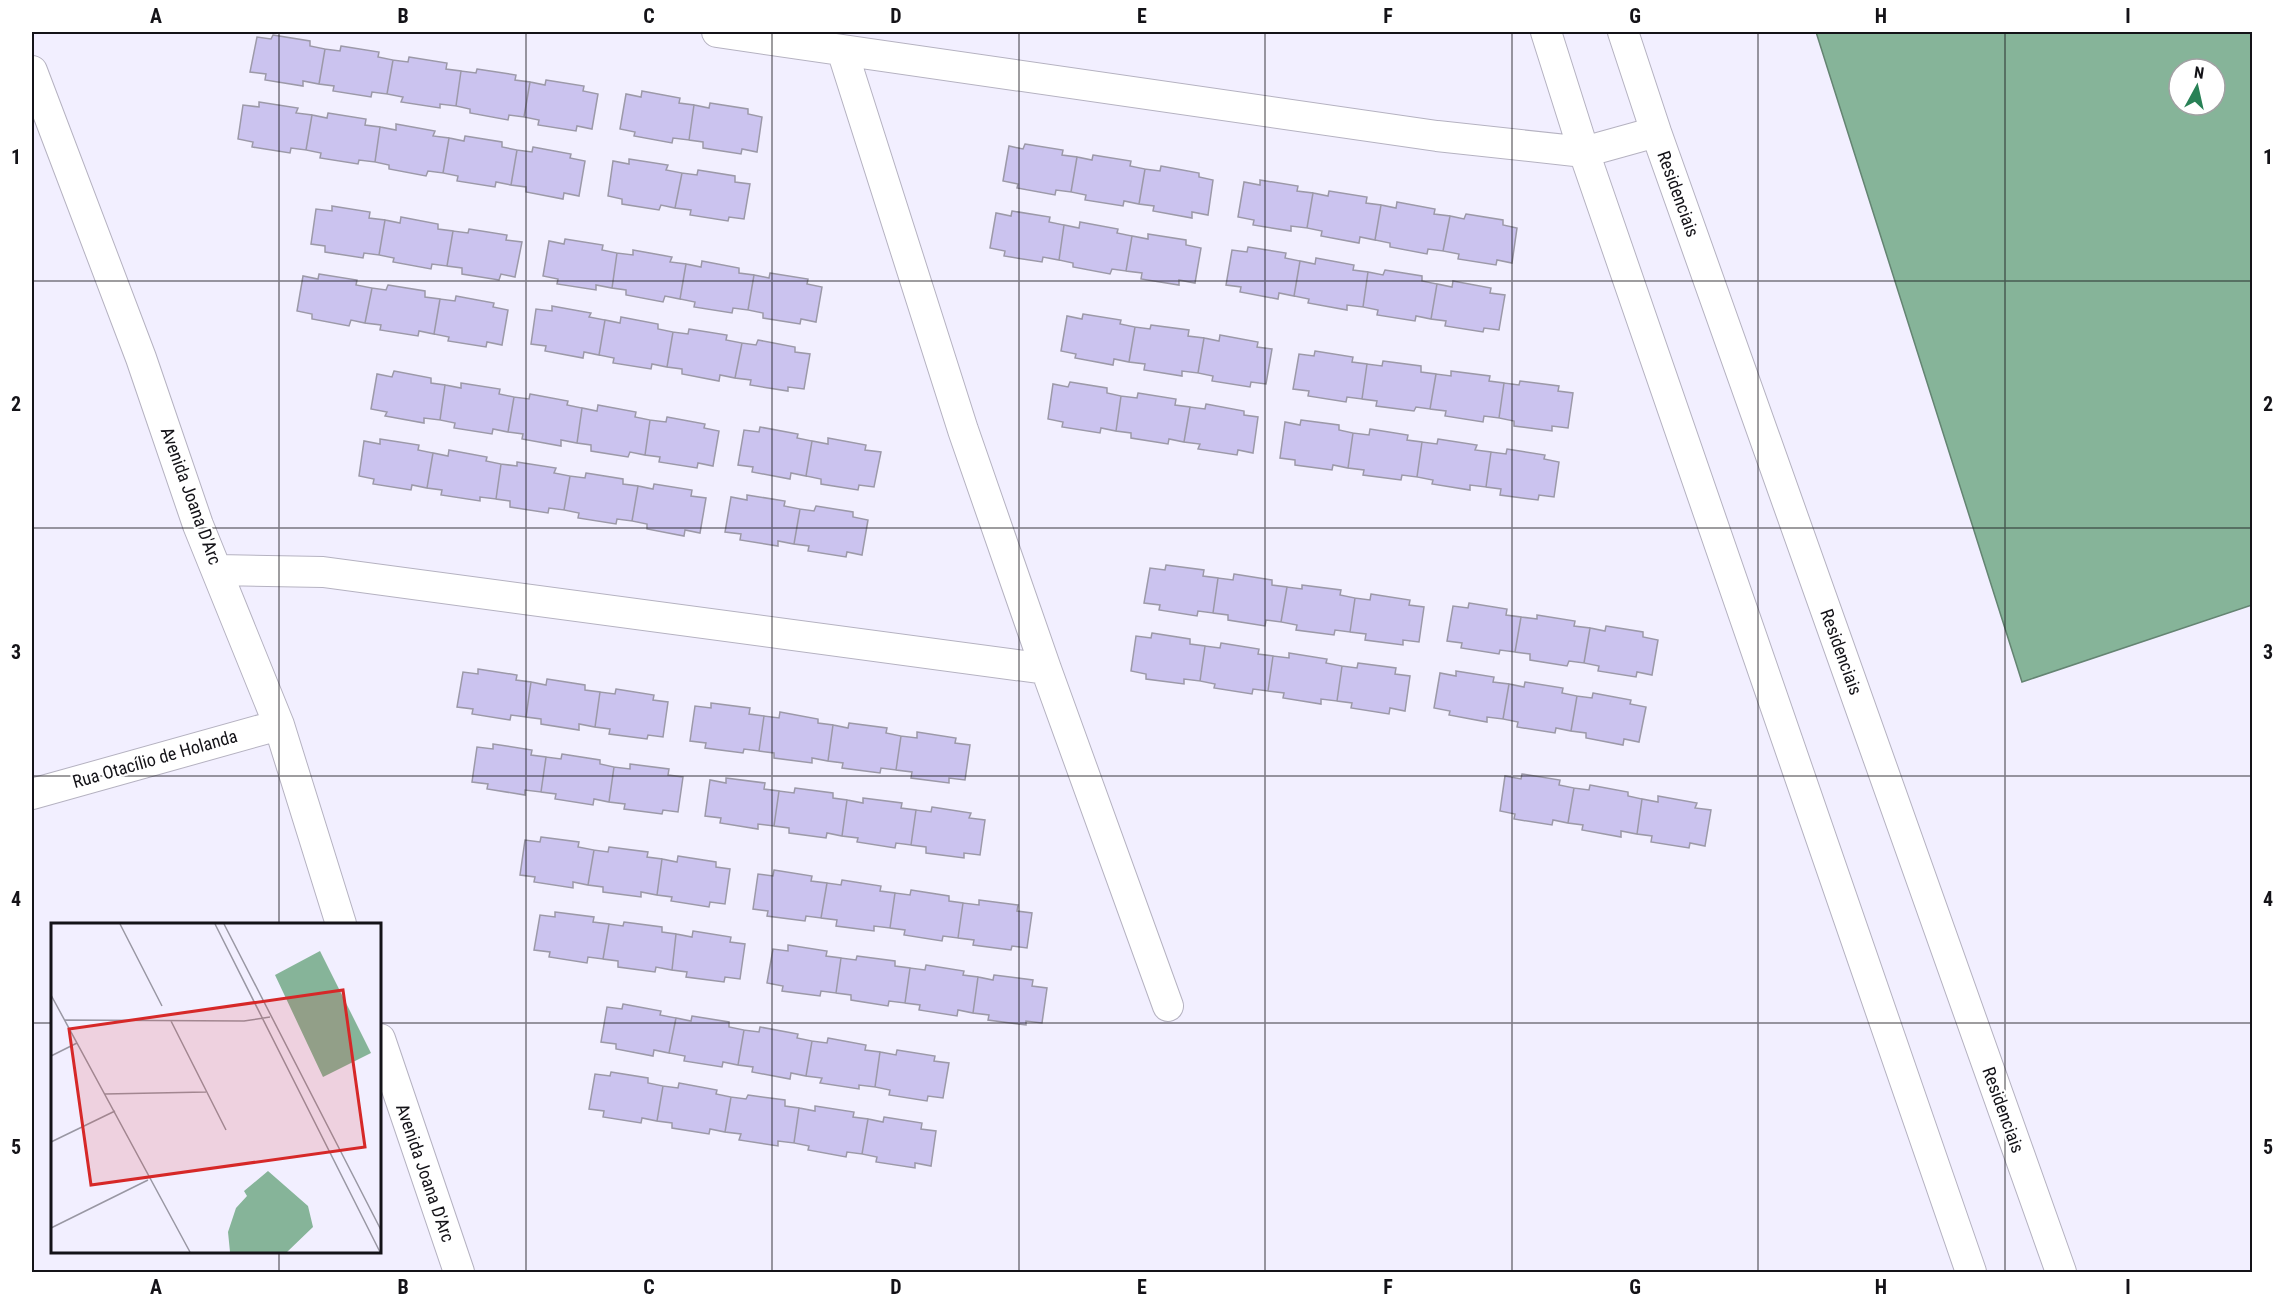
<svg xmlns="http://www.w3.org/2000/svg" width="2284" height="1304" viewBox="0 0 2284 1304" font-family="'Roboto Condensed',sans-serif">
  <style>
    .water { fill: #86b499; stroke: #648472; stroke-width: 1.5; fill-rule: evenodd }
    .building { fill: #cbc3ef; stroke: #9c99a8; stroke-width: 1.5 }
    .lines { fill: none; stroke-linecap: round; stroke-linejoin: round }
    .minor-casing { stroke: #b5b2c1; stroke-width: 32 }
    .minor { stroke: #fff; stroke-width: 30 }
    .grid { fill: none; stroke: #141318; stroke-width: 1.5; stroke-opacity: 0.55 }
    .labels { text-anchor: middle; stroke-width: 4.5; stroke-linejoin: round; paint-order: stroke }
    .street-label { font-size: 18px; fill: #141318; stroke: #fff }
    .inset-road { fill: none; stroke: #9997a3; stroke-width: 1.5 }
    .view { fill: #d62828; fill-opacity: 0.15; stroke: #d62828; stroke-width: 3 }
    .inset-edge { fill: none; stroke: #141318; stroke-width: 3 }
    .neatline { fill: none; stroke: #141318; stroke-width: 2 }
    .grid-label { font-size: 20px; text-anchor: middle; font-weight: bold; fill: #141318 }
  </style>
  <rect width="100%" height="100%" fill="#f2efff"/>
  <!-- water -->
  <path class="water" d="M1816,32H2252V605L2022,682ZM2179,69H2215V105H2179Z"/>
  <!-- building -->
  <path class="building" d="M273,35L310,41V46L325,49L319,84L303,81V86L265,80L266,74L250,72L257,37L271,39Z
    M341,46L379,52L378,57L393,60L387,94L372,92L371,97L333,91L334,86L319,84L325,49L340,51Z
    M409,57L447,63L446,69L461,71L456,106L440,104V108L401,102L403,97L387,94L393,60L408,62Z
    M477,69L516,75L515,80L530,82L524,117L509,115L508,120L470,113V109L456,106L461,71L476,73Z
    M546,80L584,86L583,91L598,94L592,129L577,126L576,131L538,125L539,120L524,117L530,82L545,85Z
    M642,91L680,98L679,103L694,105L689,140L673,138L672,143L634,136L635,132L620,129L626,94L641,97Z
    M259,102L298,108L296,113L312,115L306,150L291,148L290,153L252,147L253,142L238,139L243,105L259,107Z
    M710,103L748,109V114L762,117L757,152L742,149L741,154L703,148V142L689,140L694,105L709,108Z
    M328,113L366,119L365,125L380,127L375,162L359,160L358,164L320,158L321,153L306,150L312,115L327,118Z
    M396,124L435,131L433,136L449,138L443,173L428,171L426,176L389,169V165L375,162L380,127L396,130Z
    M465,136L502,142V147L517,150L511,185L496,182L495,187L457,181L458,176L443,173L449,138L464,141Z
    M1025,144L1063,150L1062,155L1077,157L1071,192L1056,190L1055,195L1017,188L1018,184L1003,181L1009,146L1023,149Z
    M533,147L571,154L570,158L585,161L579,196L564,193L563,199L526,192V187L511,185L517,150L532,152Z
    M1093,155L1131,161L1130,166L1145,169L1139,204L1124,201L1123,206L1085,200L1086,195L1071,192L1077,157L1092,160Z
    M629,159L668,165L666,170L682,173L675,208L661,205L659,210L622,204V199L608,196L613,161L629,164Z
    M1161,166L1199,173V177L1213,180L1208,215L1192,212V218L1153,211L1154,206L1139,204L1145,169L1160,171Z
    M698,170L735,176V182L750,184L744,219L729,217L728,221L690,215L691,210L675,208L682,173L697,175Z
    M1260,180L1298,186L1297,191L1313,193L1307,228L1291,226V231L1253,225L1254,220L1238,217L1244,182L1260,185Z
    M1329,191L1367,197L1366,203L1381,205L1375,240L1360,237L1359,243L1321,236L1322,231L1307,228L1313,193L1328,196Z
    M1397,202L1435,209L1434,214L1450,216L1443,251L1428,249L1427,254L1390,247V243L1375,240L1381,205L1396,208Z
    M332,206L370,212L369,218L385,220L379,255L364,253L363,258L325,252V246L311,244L316,209L332,211Z
    M1012,211L1050,217L1049,222L1064,225L1059,260L1043,257L1042,262L1004,256L1005,251L990,248L996,213L1011,216Z
    M1466,214L1503,220V225L1517,228L1512,263L1497,260L1496,265L1458,259L1459,254L1443,251L1450,216L1464,219Z
    M401,217L438,224V229L453,231L447,266L432,264L431,269L393,262L394,258L379,255L385,220L400,223Z
    M1080,222L1118,229L1117,233L1132,236L1126,271L1112,269L1110,274L1073,267V263L1059,260L1064,225L1079,228Z
    M469,229L507,235L506,240L522,242L515,277L501,274L499,280L462,274V268L447,266L453,231L468,233Z
    M1148,234L1186,240V245L1201,248L1195,283L1179,280V285L1141,279L1142,273L1126,271L1132,236L1148,239Z
    M565,239L603,245L602,250L617,253L612,288L596,285V290L557,284L558,279L543,276L549,241L564,244Z
    M1248,247L1286,253L1285,258L1300,261L1294,296L1279,293L1278,299L1240,292L1241,287L1226,285L1232,250L1247,252Z
    M633,250L672,257L670,262L686,264L680,299L665,296L663,302L626,295V290L612,288L617,253L633,255Z
    M1316,258L1354,265L1353,270L1368,272L1363,307L1347,305V310L1308,303L1309,299L1294,296L1300,261L1315,264Z
    M702,261L739,268V273L754,275L748,310L733,308L732,313L694,307L695,302L680,299L686,264L701,267Z
    M1385,270L1422,276V281L1437,284L1431,319L1416,316L1415,321L1377,315L1378,310L1363,307L1368,272L1383,275Z
    M770,273L808,279L807,284L822,287L816,322L801,319L800,324L763,318V313L748,310L754,275L769,278Z
    M319,274L357,280L356,285L372,288L365,323L351,320L349,326L312,319V314L297,311L303,276L318,279Z
    M1453,281L1491,288L1490,293L1505,295L1499,330L1484,328L1483,332L1445,326L1446,321L1431,319L1437,284L1452,287Z
    M388,285L425,291V297L440,299L434,334L419,331L418,336L380,330L381,325L365,323L372,288L386,290Z
    M456,296L494,303L493,307L508,310L502,345L487,342L486,347L448,341L449,337L434,334L440,299L455,301Z
    M552,306L591,313L589,317L605,320L599,355L584,352L583,358L545,351L546,346L531,344L536,309L552,311Z
    M1083,314L1121,320L1120,324L1135,327L1129,362L1114,359L1113,365L1075,358L1076,354L1061,351L1067,316L1082,319Z
    M621,317L658,324V329L673,332L667,367L652,364L651,369L613,363L614,358L599,355L605,320L620,323Z
    M1151,325L1189,330L1188,336L1204,338L1198,373L1182,371V376L1144,370L1145,364L1129,362L1135,327L1150,329Z
    M689,329L727,335L726,340L742,343L735,378L720,375L719,381L682,374V369L667,367L673,332L688,334Z
    M1220,335L1258,342L1257,347L1272,349L1266,384L1251,382L1250,387L1212,381L1213,376L1198,373L1204,338L1219,341Z
    M758,340L795,347V352L810,354L804,389L788,387V391L750,385L751,380L735,378L742,343L756,345Z
    M1315,351L1353,357L1352,362L1367,364L1362,399L1347,397L1346,402L1308,396L1309,391L1293,389L1299,354L1314,356Z
    M1383,361L1421,366V372L1436,374L1430,409L1416,407L1414,411L1376,406L1377,401L1362,399L1367,364L1382,366Z
    M394,371L431,378V383L445,385L440,420L424,418V423L385,416L387,412L371,409L377,374L392,377Z
    M1451,371L1490,376L1489,381L1504,383L1499,418L1484,416L1483,422L1445,416L1446,411L1430,409L1436,374L1451,376Z
    M1520,381L1559,386L1558,391L1573,393L1568,428L1552,426V431L1514,426V421L1499,418L1504,383L1519,385Z
    M1070,382L1107,388V393L1121,396L1116,431L1101,428L1100,433L1062,427L1063,422L1048,419L1053,384L1068,387Z
    M461,383L500,389L499,394L514,397L508,432L493,429L492,434L454,428L455,423L440,420L445,385L461,388Z
    M1138,393L1176,399L1175,405L1190,407L1184,442L1169,439L1168,444L1131,438V433L1116,431L1121,396L1137,398Z
    M530,394L568,401L567,405L582,408L577,443L561,440V446L522,439L523,434L508,432L514,397L529,399Z
    M1206,404L1244,411V415L1258,417L1253,453L1238,450L1237,455L1198,449L1200,444L1184,442L1190,407L1205,409Z
    M598,405L636,412L635,417L650,420L645,455L630,452L628,457L591,451V445L577,443L582,408L597,411Z
    M667,417L705,424L704,428L719,431L713,466L698,463L697,468L659,462L660,457L645,455L650,420L666,422Z
    M1301,420L1339,425V430L1353,433L1348,468L1333,465L1332,470L1295,465V460L1280,458L1285,422L1300,425Z
    M760,427L798,434L797,438L812,441L806,476L791,473L790,479L752,472L753,467L738,465L744,430L759,432Z
    M1370,429L1408,435L1407,440L1422,442L1417,477L1402,475L1401,480L1363,475L1364,470L1348,468L1353,433L1369,435Z
    M828,438L866,445L865,450L881,452L874,487L859,485L858,490L821,484V479L806,476L812,441L828,444Z
    M380,439L419,445L418,450L433,453L427,488L412,485L411,490L373,484L374,479L359,476L364,441L380,444Z
    M1438,439L1477,445L1475,450L1491,452L1486,487L1470,485V490L1432,484L1433,480L1417,477L1422,442L1437,444Z
    M1507,449L1545,455L1544,459L1559,462L1554,497L1539,495L1538,500L1500,495L1501,489L1486,487L1491,452L1506,454Z
    M449,450L487,457L486,461L501,464L496,499L480,497V501L441,495L442,490L427,488L433,453L448,456Z
    M517,462L556,468L554,473L570,476L564,510L549,508L548,513L510,507V501L496,499L501,464L517,466Z
    M586,473L623,479V484L638,486L632,521L617,519L616,524L578,518L579,513L564,510L570,476L585,478Z
    M654,484L692,490L691,496L706,498L700,533L685,530L684,536L647,529V524L632,521L638,486L653,489Z
    M747,495L785,501L784,506L800,509L794,544L778,541V546L740,540L741,534L725,532L731,497L747,500Z
    M816,506L853,512V517L868,520L862,555L847,552L846,557L808,551L809,546L794,544L800,509L814,511Z
    M1166,565L1204,570L1203,576L1218,578L1213,613L1198,611L1197,616L1159,610L1160,605L1144,603L1150,568L1165,570Z
    M1234,574L1272,580V585L1287,587L1281,622L1266,620L1265,626L1228,620V615L1213,613L1218,578L1233,580Z
    M1302,585L1341,590L1340,595L1355,598L1350,632L1335,630L1334,635L1296,630L1297,625L1281,622L1287,587L1302,589Z
    M1371,594L1410,600L1409,605L1424,607L1419,642L1403,640V645L1365,640L1366,634L1350,632L1355,598L1370,600Z
    M1469,603L1507,609L1506,615L1521,617L1515,652L1500,650L1499,654L1461,648L1462,643L1447,641L1453,606L1468,608Z
    M1537,615L1575,621L1574,626L1590,628L1584,663L1569,661L1567,666L1530,660V654L1515,652L1521,617L1537,619Z
    M1606,626L1643,632V637L1658,640L1652,675L1637,672L1636,677L1598,671L1599,666L1584,663L1590,628L1605,631Z
    M1152,633L1190,639V644L1205,646L1200,681L1184,679V684L1146,679V674L1131,671L1136,636L1151,638Z
    M1221,643L1259,649L1258,654L1273,656L1268,691L1253,689L1252,694L1214,688L1215,684L1200,681L1205,646L1220,648Z
    M1289,653L1327,659L1326,663L1342,666L1337,701L1321,699V704L1283,698L1284,693L1268,691L1273,656L1289,658Z
    M1358,663L1396,668L1395,674L1410,676L1405,711L1390,708L1389,714L1351,708L1352,703L1337,701L1342,666L1357,668Z
    M478,669L517,675L516,680L531,682L526,717L511,715L510,720L472,714L473,709L457,707L463,672L478,674Z
    M1456,671L1494,677L1493,682L1509,684L1503,719L1487,717V722L1449,715L1450,711L1434,708L1440,673L1456,676Z
    M547,679L585,685V690L600,692L595,727L579,724V730L541,724V719L526,717L531,682L546,685Z
    M1525,682L1563,688L1562,693L1577,696L1571,731L1556,728L1555,733L1517,727L1518,722L1503,719L1509,684L1524,687Z
    M616,689L654,695L653,700L668,702L663,737L648,735L647,739L609,734L610,729L595,727L600,692L615,694Z
    M1593,693L1631,700L1630,704L1646,707L1639,742L1624,739L1623,745L1586,738V733L1571,731L1577,696L1592,698Z
    M711,703L750,708L749,714L764,716L759,751L744,749L743,753L705,748L706,743L690,741L695,706L711,708Z
    M780,712L818,719V723L833,725L828,761L812,758V763L774,758V753L759,751L764,716L779,718Z
    M849,723L887,728L886,733L901,736L896,770L881,768L880,773L842,768L843,763L828,761L833,725L848,728Z
    M917,732L956,738L955,743L970,745L965,780L949,778V783L911,778L912,772L896,770L901,736L917,738Z
    M493,744L532,750L531,755L546,757L541,792L525,790V795L487,789L488,784L472,782L477,747L493,749Z
    M562,754L600,760V764L614,767L609,802L594,799L593,805L555,799L556,794L541,792L546,757L561,759Z
    M630,764L669,769L668,775L683,777L678,812L663,810L662,814L624,809L625,804L609,802L614,767L630,769Z
    M1522,774L1560,780L1559,785L1574,788L1568,823L1553,820L1552,825L1514,819L1515,814L1500,811L1505,776L1521,779Z
    M726,778L765,783L764,789L779,791L774,826L758,824V829L720,823L721,818L705,816L710,780L726,783Z
    M1590,785L1628,792V796L1642,799L1637,834L1621,831V837L1582,830L1583,825L1568,823L1574,788L1589,790Z
    M795,788L833,793V798L847,800L842,836L827,833L826,838L789,833V828L774,826L779,791L794,793Z
    M1658,796L1697,803L1695,808L1711,810L1705,846L1690,843L1689,848L1651,842L1652,836L1637,834L1642,799L1658,802Z
    M863,798L902,803L901,808L916,810L911,845L896,843L895,848L857,842L858,838L842,836L847,800L863,803Z
    M932,807L971,813L969,818L985,820L980,855L964,853V858L926,853V847L911,845L916,810L931,812Z
    M541,837L579,842L578,847L594,850L588,885L573,882V888L534,882L535,877L520,875L525,840L540,842Z
    M609,847L648,852L647,857L662,859L657,895L641,892V897L603,892V887L588,885L594,850L608,852Z
    M678,856L716,862V867L730,869L725,904L710,902L709,907L671,901L672,897L657,895L662,859L677,862Z
    M774,870L812,876L811,881L827,883L821,918L806,916L805,921L767,916L768,911L753,909L758,874L773,876Z
    M842,880L881,886L880,891L895,893L890,928L874,926V931L836,926L837,920L821,918L827,883L841,885Z
    M911,890L949,896V901L963,903L958,938L943,936L942,941L904,935L905,930L890,928L895,893L910,895Z
    M979,900L1018,905L1017,911L1032,913L1027,948L1012,946L1011,950L973,945L974,940L958,938L963,903L979,905Z
    M555,912L594,917L593,922L609,924L603,959L588,957L587,963L549,957L550,952L534,950L540,915L555,917Z
    M624,922L662,927V932L676,934L672,970L656,967L655,972L618,967V961L603,959L609,924L623,926Z
    M693,931L731,937L730,942L745,944L740,979L725,977L724,982L686,977L687,972L672,970L676,934L692,937Z
    M788,945L827,951L826,956L841,958L836,993L821,991L820,996L782,991L783,986L767,983L773,949L788,951Z
    M857,956L895,961V966L910,968L905,1003L889,1001L888,1006L851,1000V995L836,993L841,958L856,960Z
    M926,965L964,971L963,975L978,977L973,1013L958,1010L957,1016L919,1010L920,1005L905,1003L910,968L925,970Z
    M994,975L1033,980L1032,986L1047,988L1042,1023L1026,1021V1025L988,1020L989,1015L973,1013L978,977L993,980Z
    M623,1004L661,1011L660,1015L676,1018L669,1053L654,1050L653,1056L616,1049V1044L601,1042L607,1007L622,1009Z
    M692,1016L729,1022V1027L744,1030L738,1065L723,1062L722,1067L684,1061L685,1056L669,1053L676,1018L691,1021Z
    M760,1027L798,1034L797,1038L812,1041L806,1076L791,1073L790,1079L752,1072L753,1067L738,1065L744,1030L759,1032Z
    M828,1038L866,1045L865,1050L880,1052L875,1087L859,1085V1089L820,1083L822,1078L806,1076L812,1041L827,1043Z
    M897,1050L935,1056L934,1061L949,1063L943,1098L928,1096L927,1101L889,1095L890,1090L875,1087L880,1052L896,1055Z
    M611,1072L648,1078V1083L663,1086L657,1121L642,1118L641,1123L603,1117L604,1111L589,1109L595,1074L610,1076Z
    M679,1083L717,1090L716,1094L731,1097L725,1132L710,1129L709,1134L672,1128V1123L657,1121L663,1086L678,1088Z
    M748,1095L785,1100V1106L799,1108L794,1143L778,1141V1146L739,1140L741,1134L725,1132L731,1097L746,1099Z
    M815,1106L854,1112L853,1117L868,1119L862,1154L847,1152L846,1157L808,1150L809,1146L794,1143L799,1108L815,1111Z
    M884,1117L922,1123L921,1129L936,1131L931,1166L915,1163V1168L876,1162L877,1157L862,1154L868,1119L883,1122Z"/>
  <g class="lines">
    <!-- minor casing -->
    <g class="minor-casing">
      <path id="minor" d="M717,32L1437,136L1584,152L1656,132
        M1546,32L1584,152L1971,1272
        M1623,32L1656,132L2061,1272
        M842,50L963,430L1046,669L1168,1006
        M32,71L141,358L198,525L279,725L341,924
        M218,570L323,572L1046,669
        M32,794L279,725
        M380,1039L459,1272"/>
    </g>
    <!-- minor -->
    <use href="#minor" class="minor"/>
  </g>
  <!-- grid -->
  <path class="grid" d="M279,32V924M526,32V1272M772,32V1272M1019,32V1272M1265,32V1272M1512,32V1272M1758,32V1272M2005,32V1272M32,281H2252M32,528H2252M32,776H2252M32,1023H52M380,1023H2252M279,1252V1272"/>
  <g class="labels">
    <!-- street labels -->
    <g class="street-label">
      <text transform="translate(1678 194) rotate(70)" y="6">Residenciais</text>
      <text transform="translate(191 496) rotate(70)" y="6">Avenida Joana D'Arc</text>
      <text transform="translate(1841 652) rotate(70)" y="6">Residenciais</text>
      <text transform="translate(155 759) rotate(-16)" y="6">Rua Otacílio de Holanda</text>
      <text transform="translate(2003 1110) rotate(70)" y="6">Residenciais</text>
      <text transform="translate(425 1173) rotate(71)" y="6">Avenida Joana D'Arc</text>
    </g>
  </g>
  <!-- overview -->
  <g transform="translate(51 923)">
    <rect width="330" height="330" fill="#f2efff"/>
    <path d="M269,28L320,130L272,154L224,52ZM217,248L257,283L262,304L236,329H179L177,309L185,285L196,273L193,268Z" fill="#86b499"/>
    <path class="inset-road" d="M69,1L111,83M164,1L329,329M173,1L330,307M0,72L139,329M14,97L193,98L219,94M120,98L175,207M0,133L26,120M54,171L155,169M0,219L64,188M0,305L97,257"/>
    <path class="view" d="M292,67L314,224L40,262L18,106Z"/>
    <rect width="330" height="330" class="inset-edge"/>
  </g>
  <!-- border -->
  <rect width="2284" height="1304" fill="none" stroke="#ffffff" stroke-width="66"/>
  <!-- north arrow -->
  <g transform="translate(2197 87) rotate(8)"><circle r="28" fill="#ffffff" stroke="#a1a1a3" stroke-width="1.5"/>
  <path d="M0-4.5L10 22L0 15L-10 22Z" fill="#288156"/>
  <text y="-9" font-size="16" font-weight="bold" text-anchor="middle" fill="#141318">N</text>
  </g>
  <rect x="33" y="33" width="2218" height="1238" class="neatline"/>
  <g class="grid-label">
    <text x="156" y="23">A</text>
    <text x="403" y="23">B</text>
    <text x="649" y="23">C</text>
    <text x="896" y="23">D</text>
    <text x="1142" y="23">E</text>
    <text x="1388" y="23">F</text>
    <text x="1635" y="23">G</text>
    <text x="1881" y="23">H</text>
    <text x="2128" y="23">I</text>
    <text x="16" y="164">1</text>
    <text x="2268" y="164">1</text>
    <text x="16" y="411">2</text>
    <text x="2268" y="411">2</text>
    <text x="16" y="659">3</text>
    <text x="2268" y="659">3</text>
    <text x="16" y="906">4</text>
    <text x="2268" y="906">4</text>
    <text x="16" y="1154">5</text>
    <text x="2268" y="1154">5</text>
    <text x="156" y="1294">A</text>
    <text x="403" y="1294">B</text>
    <text x="649" y="1294">C</text>
    <text x="896" y="1294">D</text>
    <text x="1142" y="1294">E</text>
    <text x="1388" y="1294">F</text>
    <text x="1635" y="1294">G</text>
    <text x="1881" y="1294">H</text>
    <text x="2128" y="1294">I</text>
  </g>
</svg>
